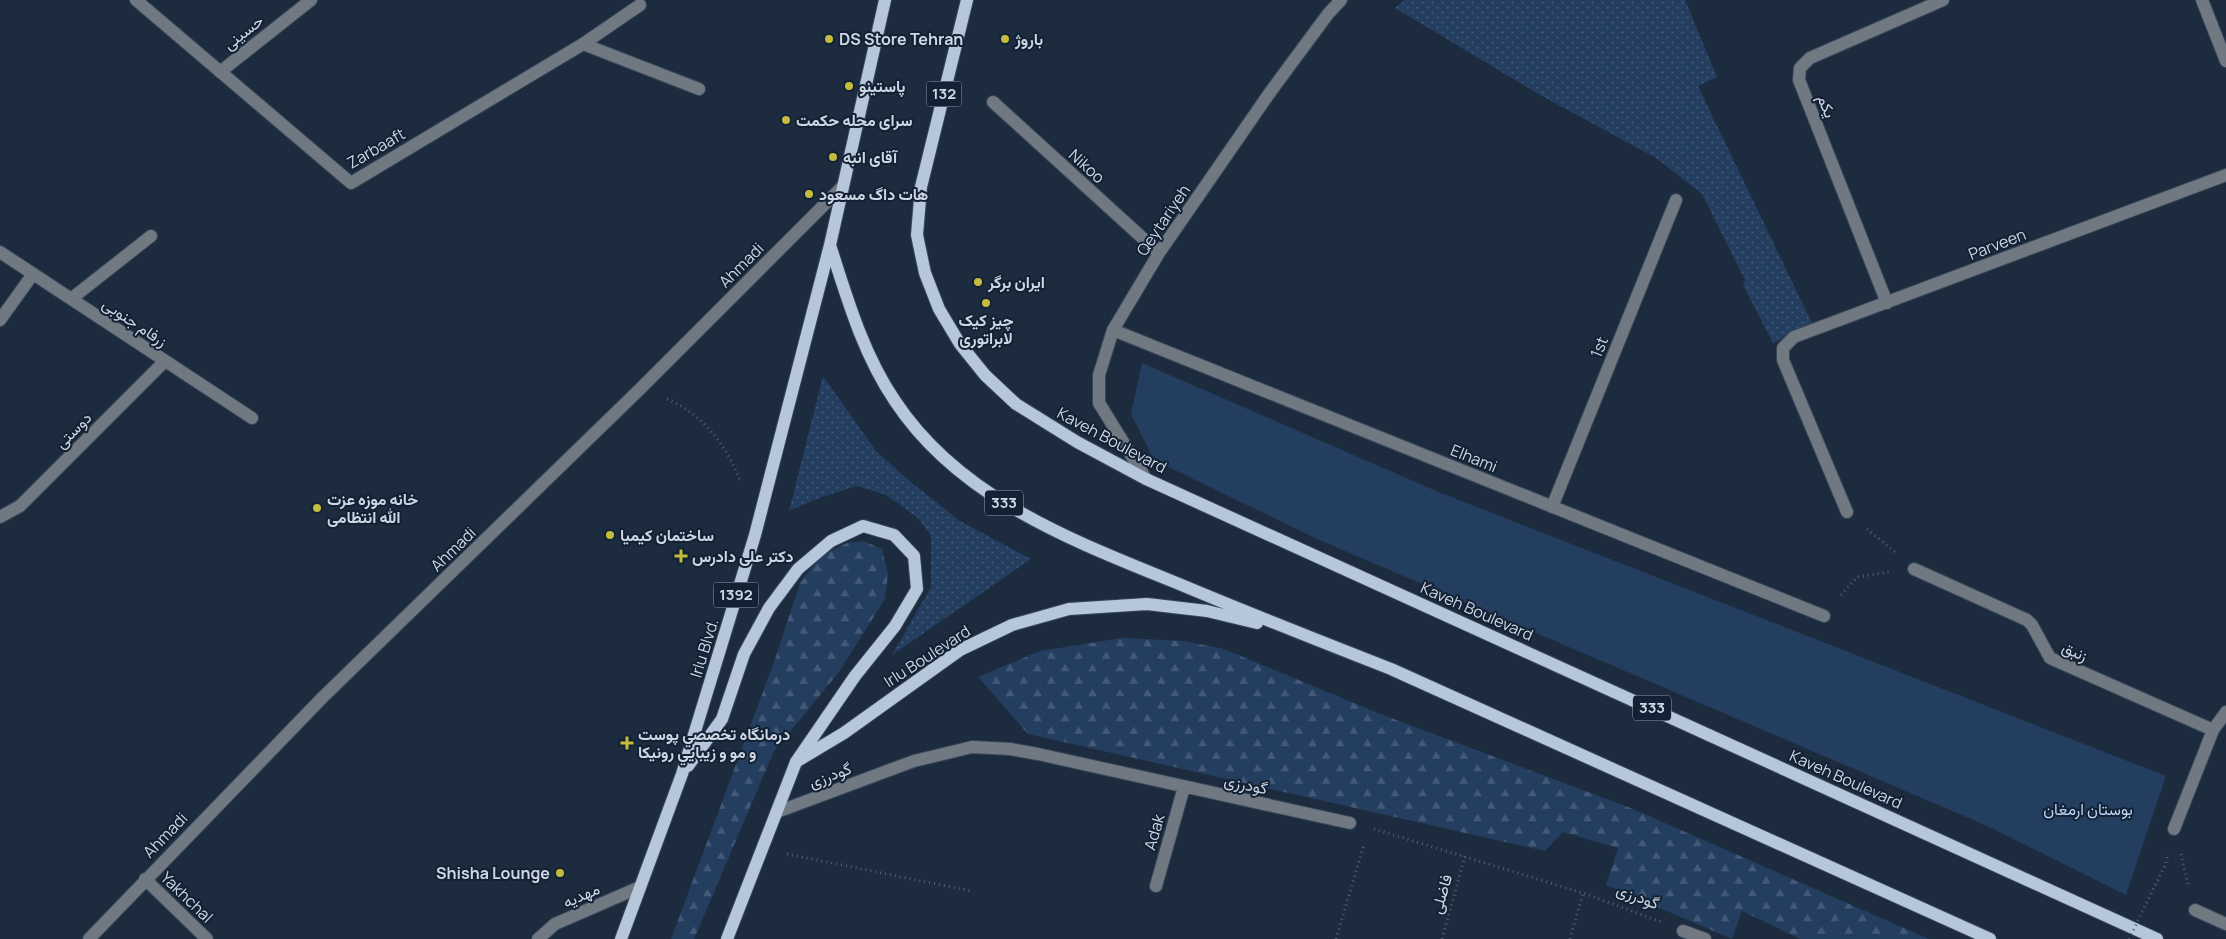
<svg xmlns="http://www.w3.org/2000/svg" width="2226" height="939" viewBox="0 0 2226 939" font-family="Manrope,Vazirmatn,sans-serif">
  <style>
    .grass { fill: url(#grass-dots) }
    .forest { fill: url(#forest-firs) }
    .park { fill: #243e60 }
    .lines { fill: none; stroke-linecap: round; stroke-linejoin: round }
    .minor-casing { stroke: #384759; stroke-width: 14 }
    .major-casing { stroke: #384759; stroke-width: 14 }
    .path { stroke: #526071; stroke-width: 3; stroke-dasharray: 1 4; stroke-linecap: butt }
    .minor { stroke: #707882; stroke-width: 12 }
    .major { stroke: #b6c6db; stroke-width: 12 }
    .path-bridge { stroke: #526071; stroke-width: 3; stroke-dasharray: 1 4; stroke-linecap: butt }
    .poi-dot { fill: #c4bc3e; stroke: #132134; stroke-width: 2 }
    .labels { text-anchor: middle; stroke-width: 4; stroke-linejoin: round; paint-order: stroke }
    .shield { fill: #132134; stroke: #95a0af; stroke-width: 1 }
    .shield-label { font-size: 15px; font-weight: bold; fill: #cdd7e4 }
    .street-label { font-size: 16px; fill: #cdd7e4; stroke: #132134 }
    .poi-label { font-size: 16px; font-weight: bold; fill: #cdd7e4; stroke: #132134; text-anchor: start }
    .park-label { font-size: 16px; fill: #bcd6f9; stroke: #132134 }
  </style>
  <defs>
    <pattern id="grass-dots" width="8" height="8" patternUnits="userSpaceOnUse" patternTransform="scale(1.25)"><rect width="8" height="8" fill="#243e60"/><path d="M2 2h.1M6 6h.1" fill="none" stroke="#435977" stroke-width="1.8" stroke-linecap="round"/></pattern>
    <pattern id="forest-firs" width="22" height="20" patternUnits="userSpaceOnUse" patternTransform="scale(1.25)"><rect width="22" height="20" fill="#243e60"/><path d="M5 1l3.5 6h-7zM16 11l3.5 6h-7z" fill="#435977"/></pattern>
  </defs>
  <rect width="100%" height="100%" fill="#1c2b3e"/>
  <!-- grass -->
  <path class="grass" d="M1405,0H1685L1717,77L1698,86L1812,323L1794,330L1788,337L1773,343L1743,285L1745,280L1702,194L1656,158L1542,96L1395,8Z
    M823,376L876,451L912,483L960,521L1031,559L892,655L931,587V536L918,518L886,495L857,486L822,497L789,511Z"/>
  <!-- forest -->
  <path class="forest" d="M864,541L882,549L888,574L885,599L839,672L774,751L694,939H671L773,665L800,583L821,556L847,543Z
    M1122,638L1184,641L1224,649L1378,713L1633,809L1929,939H1800L1742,911L1732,939L1606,885L1618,848L1563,832L1545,851L1028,734L978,677L1040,651Z"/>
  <!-- park -->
  <path class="park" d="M1142,363L1441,493L2166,776L2126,895L1985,825L1317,539L1154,460L1131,414Z"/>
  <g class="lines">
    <!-- minor casing -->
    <g class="minor-casing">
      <path id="minor" d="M136,0L351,183L583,44L640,5
        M2202,0L2226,61
        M583,44L699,89
        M220,72L311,0
        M993,102L1159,253
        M0,252L252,418
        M71,299L151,236
        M1887,303L1799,80L1800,68L1810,58L1943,0
        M0,320L33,274
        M1113,330L1824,616
        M1146,479L1099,403V375L1113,330L1159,253L1271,91L1328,14L1341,0
        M1552,507L1676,200
        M1847,512L1783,360V348L1794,337L2226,175
        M0,517L20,506L165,361
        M1914,569L2027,620L2032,625L2050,658L2213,730
        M777,812L914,761L972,747L1010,749L1038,754L1350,823
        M2174,829L2213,730L2226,712
        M145,879L207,939
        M1156,886L1184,787
        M2195,910L2226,924
        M1683,931L1705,939
        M89,939L322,698L640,389L843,186
        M538,939L555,924L640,887"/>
    </g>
    <!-- major casing -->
    <g class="major-casing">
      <path id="major" d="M967,0L921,187L917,235L925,273L939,309L960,344L985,375L1016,404L1077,442L1146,479L2157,939
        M830,245C847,298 863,354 895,401C961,501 1079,543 1184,586C1253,615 1322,642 1391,669L1990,939
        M799,760L844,733L960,650L1012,625L1069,609L1147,604L1207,611L1257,623
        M688,766L722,719L744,654L769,608L798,569L831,541L863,526L894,535L914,556L917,589L895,626L855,676L796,762L727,939
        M621,939L682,774L755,535L830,245L885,0"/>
    </g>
    <!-- path -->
    <path class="path" d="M667,399C704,415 727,446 741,483
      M1867,529L1895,552
      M1841,595L1857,577L1889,572
      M1374,829L1583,893L1661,922
      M787,854L971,891
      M2181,854L2188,884
      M2166,863L2168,853
      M1336,939L1364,845
      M1442,939L1465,856
      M1570,939L1583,893"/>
    <!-- minor -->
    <use href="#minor" class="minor"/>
    <!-- major -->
    <use href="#major" class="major"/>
    <!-- path-bridge -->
    <path class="path-bridge" d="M2129,939L2166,863"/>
  </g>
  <!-- markers -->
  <g class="poi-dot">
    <circle cx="829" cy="39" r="5"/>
    <circle cx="1005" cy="39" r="5"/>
    <circle cx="849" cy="86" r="5"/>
    <circle cx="786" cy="120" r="5"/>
    <circle cx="833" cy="157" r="5"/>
    <circle cx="809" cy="194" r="5"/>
    <circle cx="978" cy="282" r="5"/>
    <circle cx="986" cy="303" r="5"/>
    <circle cx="317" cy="508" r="5"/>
    <circle cx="610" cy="535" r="5"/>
    <path d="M678.5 548.5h5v5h5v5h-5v5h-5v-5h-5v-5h5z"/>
    <path d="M624.5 735.5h5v5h5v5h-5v5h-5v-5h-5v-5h5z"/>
    <circle cx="560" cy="873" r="5"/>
  </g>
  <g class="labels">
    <!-- shield labels -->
    <g class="shield">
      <rect x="926.5" y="81.5" width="35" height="25" rx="4"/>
      <rect x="985" y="490.5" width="38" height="25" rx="4"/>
      <rect x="713.5" y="582.5" width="45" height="25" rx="4"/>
      <rect x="1633" y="695.5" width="38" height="25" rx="4"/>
    </g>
    <g class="shield-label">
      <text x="944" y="99">132</text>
      <text x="1004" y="508">333</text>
      <text x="736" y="600">1392</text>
      <text x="1652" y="713">333</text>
    </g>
    <!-- street labels -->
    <g class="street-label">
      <text transform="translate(243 32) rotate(-38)" y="6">حسینی</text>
      <text transform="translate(1827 106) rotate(68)" y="6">یکم</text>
      <text transform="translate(376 148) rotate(-30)" y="6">Zarbaaft</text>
      <text transform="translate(1087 166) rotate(42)" y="6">Nikoo</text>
      <text transform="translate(1163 220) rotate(-56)" y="6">Qeytariyeh</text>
      <text transform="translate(1997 244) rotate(-21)" y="6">Parveen</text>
      <text transform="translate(741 265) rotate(-45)" y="6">Ahmadi</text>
      <text transform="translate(135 322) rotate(34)" y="6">زرفام جنوبی</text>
      <text transform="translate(1599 347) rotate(-68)" y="6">1st</text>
      <text transform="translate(73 430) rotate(-45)" y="6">دوستی</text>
      <text transform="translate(1112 440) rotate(28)" y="6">Kaveh Boulevard</text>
      <text transform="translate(1474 458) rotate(22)" y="6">Elhami</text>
      <text transform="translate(453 549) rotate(-44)" y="6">Ahmadi</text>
      <text transform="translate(1477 611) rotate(24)" y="6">Kaveh Boulevard</text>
      <text transform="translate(704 648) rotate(-73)" y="6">Irlu Blvd.</text>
      <text transform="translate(2075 651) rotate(25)" y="6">زنبق</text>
      <text transform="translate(927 656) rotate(-33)" y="6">Irlu Boulevard</text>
      <text transform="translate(830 775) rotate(-20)" y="6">گودرزی</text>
      <text transform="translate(1846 779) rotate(24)" y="6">Kaveh Boulevard</text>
      <text transform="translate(1246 784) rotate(12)" y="6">گودرزی</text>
      <text transform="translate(1154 832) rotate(-74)" y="6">Adak</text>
      <text transform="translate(165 835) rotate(-46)" y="6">Ahmadi</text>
      <text transform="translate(1441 894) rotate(-74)" y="6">فاضلی</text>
      <text transform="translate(581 895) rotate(-24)" y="6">مهدیه</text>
      <text transform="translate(1638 896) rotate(21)" y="6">گودرزی</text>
      <text transform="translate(187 897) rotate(44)" y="6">Yakhchal</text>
    </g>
    <!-- poi labels -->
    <g class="poi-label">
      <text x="839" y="45">DS Store Tehran</text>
      <text x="1015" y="45">باروژ</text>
      <text x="859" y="92">پاستینو</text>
      <text x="796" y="126">سرای محله حکمت</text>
      <text x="843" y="163">آقای انبه</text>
      <text x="819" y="200">هات داگ مسعود</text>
      <text x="988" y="288">ایران برگر</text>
      <text x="986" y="326" text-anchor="middle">چیز کیک<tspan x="986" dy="18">لابراتوری</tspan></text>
      <text x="327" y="505">خانه موزه عزت<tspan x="327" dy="18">الله انتظامی</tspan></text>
      <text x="620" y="541">ساختمان کیمیا</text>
      <text x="692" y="562">دکتر علی دادرس</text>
      <text x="638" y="740">درمانگاه تخصصي پوست<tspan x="638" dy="18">و مو و زيبايي رونيكا</tspan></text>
      <text x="550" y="879" text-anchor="end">Shisha Lounge</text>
    </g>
    <!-- park labels -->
    <g class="park-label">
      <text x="2088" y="815">بوستان ارمغان</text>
    </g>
  </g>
</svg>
